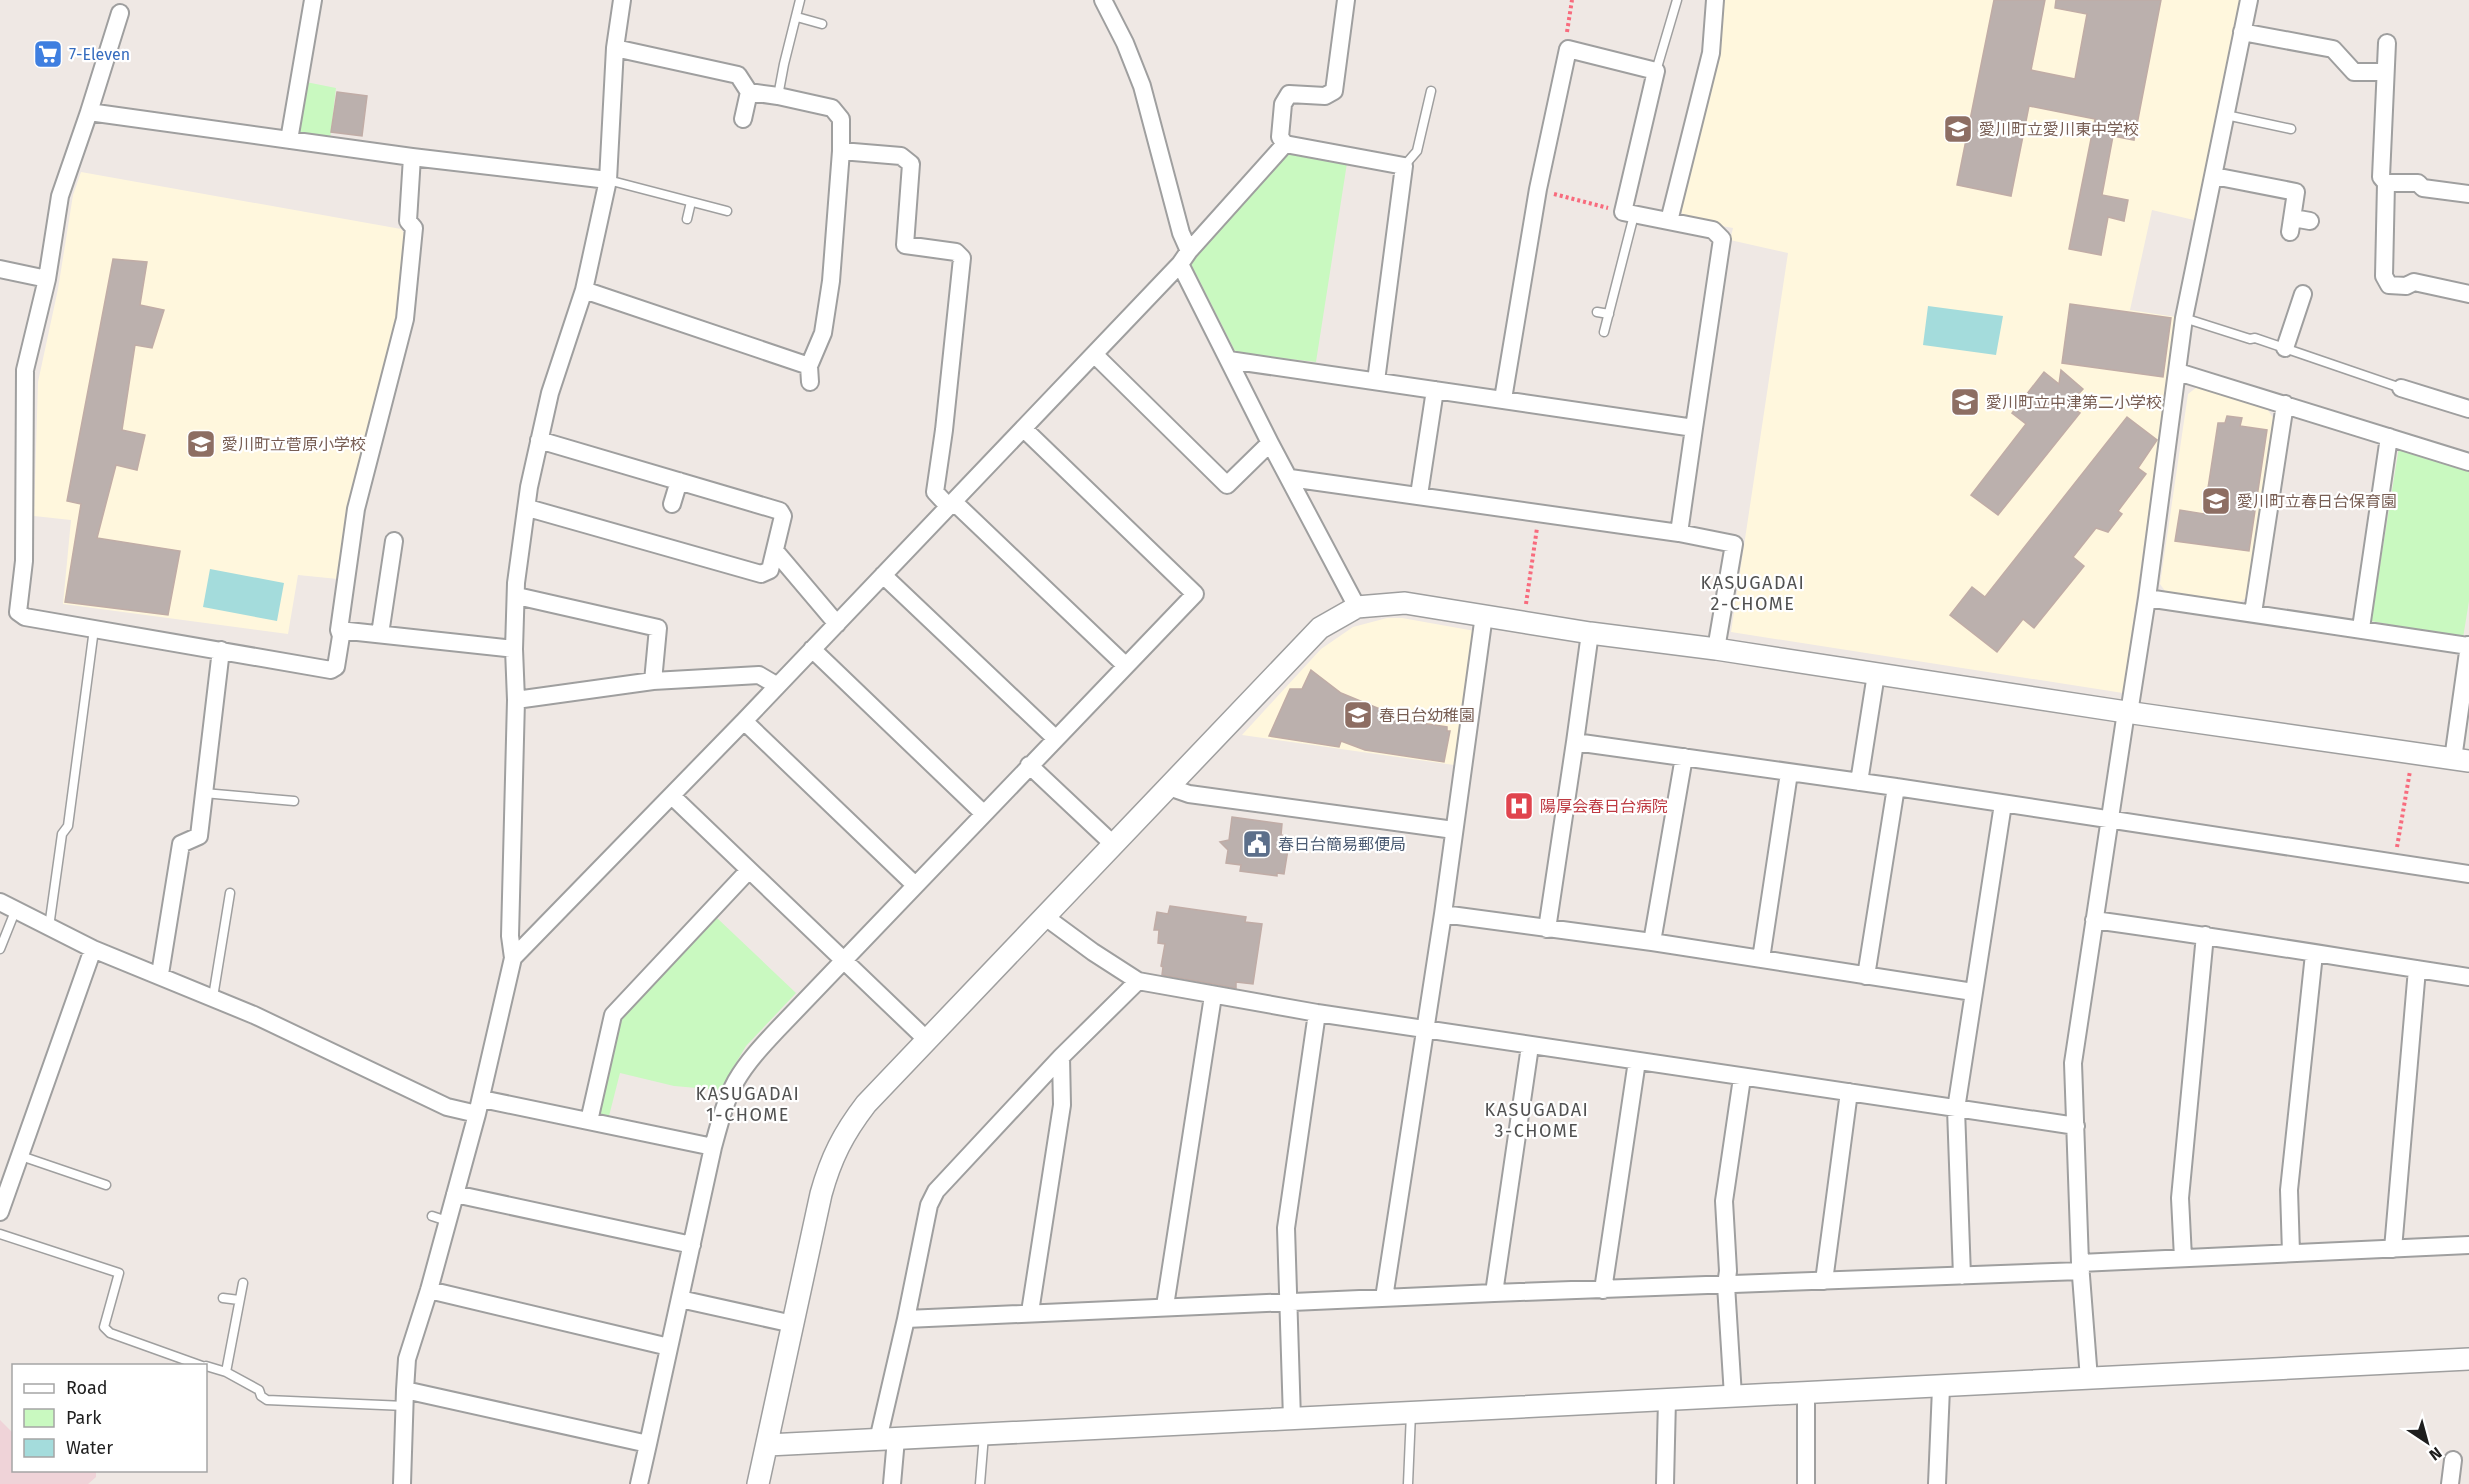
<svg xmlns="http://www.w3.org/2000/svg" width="2469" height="1484" viewBox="0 0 2469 1484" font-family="'Fira Sans','Noto Sans JP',sans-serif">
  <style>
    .commercial { fill: #efd3d8 }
    .education { fill: #fff7dd }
    .park { fill: #c9f9c0 }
    .water { fill: #a4dcdc }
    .building { fill: #bbb0ad; stroke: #c0aca6; stroke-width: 1.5 }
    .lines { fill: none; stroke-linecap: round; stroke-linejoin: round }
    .service-casing { stroke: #9f9f9f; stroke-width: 11 }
    .minor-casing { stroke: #9f9f9f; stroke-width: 20 }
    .tertiary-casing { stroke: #9f9f9f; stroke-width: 24 }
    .path { stroke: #f86b7d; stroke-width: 4; stroke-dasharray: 3 3; stroke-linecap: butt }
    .service { stroke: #fff; stroke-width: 8 }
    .minor { stroke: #fff; stroke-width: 16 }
    .tertiary { stroke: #fff; stroke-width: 21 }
    .labels { text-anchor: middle; stroke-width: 4.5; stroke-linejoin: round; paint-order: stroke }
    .shop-label { font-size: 16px; fill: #366cbe; stroke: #fff; text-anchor: start }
    .education-label { font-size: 16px; fill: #785e54; stroke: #fff; text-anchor: start }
    .health-label { font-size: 16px; fill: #be3a42; stroke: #fff; text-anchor: start }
    .service-label { font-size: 16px; fill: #4e5e75; stroke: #fff; text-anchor: start }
    .neighbourhood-label { font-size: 18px; letter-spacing: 1.5px; fill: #515151; stroke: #fff }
  </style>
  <rect width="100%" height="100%" fill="#efe8e4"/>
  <!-- commercial -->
  <path class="commercial" d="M0,1420L13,1433L14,1470L96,1471V1477L88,1484H0Z"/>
  <!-- education -->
  <path class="education" d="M1723,0H2245L2198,221L2152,210L2130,310L2176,317L2123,693L1731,632L1788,253L1730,240L1733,228L1687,220L1678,207L1718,51Z
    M81,172L401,229L409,240L401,308L350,506L338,579L298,575L288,634L63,604L71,520L34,516L38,382L58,289L73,195Z
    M2197,387L2268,410L2273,418L2247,597L2239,603L2165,591L2160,584L2188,394Z
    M1387,618H1402L1475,631L1454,765L1242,735L1321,649L1353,627Z"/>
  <!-- park -->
  <path class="park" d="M306,82L336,88L330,140L303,136L297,128Z
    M1288,154L1347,163L1316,362L1236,353L1189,260Z
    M2399,447L2469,468V601L2463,638L2371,621Z
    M717,918L796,993L746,1046L720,1090L674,1086L620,1073L609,1116L598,1114L621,1017Z"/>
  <!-- water -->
  <path class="water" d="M1928,306L2003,316L1996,355L1923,345Z
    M210,569L284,583L277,621L203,607Z"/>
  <!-- building -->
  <path class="building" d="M1994,0H2045L2031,70L2075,79L2087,14L2055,8L2056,0H2161L2134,140L2113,136L2102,195L2128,200L2124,221L2108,217L2101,255L2069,249L2095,119L2029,106L2011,196L1957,185Z
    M337,92L367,96L362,136L331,132Z
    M113,259L147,262L140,305L164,310L152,348L135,345L122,430L145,435L137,470L116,465L97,538L180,551L168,615L65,602L81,504L67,501Z
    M2070,304L2171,318L2163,377L2062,363Z
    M2061,370L2083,389L2068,405L2080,413L1998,515L1971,495L2026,424L2012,413L2044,372L2059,384Z
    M2227,416L2242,418L2240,426L2267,430L2249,551L2175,541L2180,510L2204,514L2218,423H2225Z
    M2127,417L2157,440L2138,468L2146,474L2118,511L2122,514L2108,532L2096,528L2073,557L2084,566L2034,628L2023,619L1997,652L1950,615L1972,587L1985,597Z
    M1311,670L1341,693L1385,711L1381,717L1447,727V731H1450L1444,762L1365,750L1341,741L1339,747L1269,736L1290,689H1302Z
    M1232,817L1282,824L1281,835L1290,837L1284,874L1277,873V876L1240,871L1241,865L1226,863L1228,850L1220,842L1229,840Z
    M1170,906L1246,917L1245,922L1262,924L1253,984L1236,982V988L1162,975L1163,967L1161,966L1165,944L1158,943L1159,930H1154L1157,912L1168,914Z"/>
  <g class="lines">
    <!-- service casing -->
    <g class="service-casing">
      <path id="service" d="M797,17L822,24
        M1656,71L1677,0
        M778,96L784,64L800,0
        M2226,115L2291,129
        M1404,166L1417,151L1431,91
        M608,180L727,211
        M687,219L691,202
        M1597,312L1609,314
        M2184,318L2250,339L2255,338L2401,388
        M1604,332L1634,215
        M204,793L294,801
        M49,927L62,834L68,826L94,629
        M0,949L16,909
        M213,997L230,893
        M21,1156L106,1185
        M432,1216L447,1221
        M0,1234L119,1273L104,1327L110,1333L202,1366
        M223,1298L239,1300
        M206,1366L226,1372L259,1390L261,1396L267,1400L405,1406
        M226,1372L243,1283
        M980,1484L984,1435
        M1408,1484L1411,1413"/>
    </g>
    <!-- minor casing -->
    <g class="minor-casing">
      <path id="minor" d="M1103,0L1125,43L1142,86L1181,233L1189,251L1180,264L1270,443L1357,607
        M2249,0L2184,318L2147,598L2469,646
        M2242,32L2333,49L2354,72H2385
        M2387,43L2381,177L2386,183L2384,276L2389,285L2406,286L2414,282L2469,294
        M615,48L738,75L749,92L778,96L832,108L841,119V151L831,281L823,333L809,366L584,290L608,180L615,48L622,0
        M89,112L120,13
        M743,119L749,92
        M289,140L313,0
        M1285,144L1280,137L1283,104L1289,94L1325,96L1334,91L1346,0
        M841,151L901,156L911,164L905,245L956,252L962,258L944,430L935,492L949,507
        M2214,176L2296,192L2290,232
        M2386,183H2418L2423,188L2469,194
        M2293,218L2310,221
        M1669,221L1711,53L1715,0
        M1189,251L1285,144L1404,166L1376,381
        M0,269L47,279L60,196L89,112L412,157L608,180
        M47,279L25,370L24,561L18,612L25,617L331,670L336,667L341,636L339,630L514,649
        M584,290L550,393L529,487L516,583L514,649L516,700L653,681L759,675L776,685
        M2285,348L2303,294
        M1095,355L1227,485L1270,443
        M1229,360L1694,428L1722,239L1713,230L1623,212L1656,71L1568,49L1538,189L1503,399
        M809,366L810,382
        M2178,372L2469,462
        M2401,388L2469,409
        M1290,478L1679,533L1734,544L1716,649
        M1419,495L1435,390
        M954,502L1125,665
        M672,504L679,481
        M528,508L761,574L770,570L783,516L780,511L539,440
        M1679,533L1694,428
        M776,552L837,624
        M883,575L1055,738
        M517,596L658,628L653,681
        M2253,613L2285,404
        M2361,628L2389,437
        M339,630L356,509L405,319L414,228L408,221L412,157
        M1590,633L1575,742L1896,787L2469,874
        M380,634L394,541
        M812,649L983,813
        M2129,713L2147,598
        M744,721L915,885
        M2453,759L2469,645
        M1029,765L1113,844
        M1859,782L1876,674
        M1169,787L1189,794L1454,830
        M672,796L927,1040
        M0,902L93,949L254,1015L447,1107L477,1114L513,958L744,721L1180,264
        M1443,914L1484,615
        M1044,916L1093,952L1138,981L1317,1013L2076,1126
        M2094,920C2219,937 2344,958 2469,977
        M1547,929L1575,742
        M1652,942L1684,757
        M513,958L510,936L516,700
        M1761,959L1789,773
        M160,974L181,844L199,836L221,650
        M1866,976L1896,787
        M482,1099L713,1147
        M477,1114L429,1290L407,1359L405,1390L648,1444L713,1147C719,1125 725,1101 736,1081C747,1062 762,1046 777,1030L1195,594L1024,429
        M589,1121L613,1015L749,870
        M455,1194L692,1245
        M0,1212L93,949
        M2393,1249L2417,969
        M2291,1253L2289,1190L2314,954
        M2183,1258L2180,1198L2205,935
        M2080,1263L2469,1245
        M1962,1276L1956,1109L2003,804
        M1824,1281L1849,1092
        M429,1290L669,1347
        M1603,1290L1637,1061
        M1494,1293L1530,1046
        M1384,1298L1443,914L1652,942L1973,992
        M680,1299L793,1324
        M1165,1306L1213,996
        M1030,1312L1062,1105L1061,1057
        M906,1319L929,1205L936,1191L1061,1057L1138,981
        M2089,1379L2080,1263L2073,1063L2126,712
        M1733,1396L1726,1285L1728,1271L1724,1201L1742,1078
        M1292,1419L1286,1228L1317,1013
        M878,1440L906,1319L1494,1293L2081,1271
        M402,1484L405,1390
        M639,1484L648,1444
        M892,1484L896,1439
        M1665,1484L1667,1399
        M1806,1484V1393
        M1937,1484L1941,1388
        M2450,1484L2453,1460"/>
    </g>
    <!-- tertiary casing -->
    <g class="tertiary-casing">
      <path id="tertiary" d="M768,1445L2469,1359
        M758,1484L821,1194C831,1158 843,1134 866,1104L1320,628L1357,607L1405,603L1590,633L1716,649L2126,712L2469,761"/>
    </g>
    <!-- path -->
    <path class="path" d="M1567,32L1572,0
      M1554,194L1608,208
      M1526,604L1537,528
      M2397,847L2410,771"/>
    <!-- service -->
    <use href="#service" class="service"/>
    <!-- minor -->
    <use href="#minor" class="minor"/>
    <!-- tertiary -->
    <use href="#tertiary" class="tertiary"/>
  </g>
  <!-- icons -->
  <defs>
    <g id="supermarket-square" transform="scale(1.5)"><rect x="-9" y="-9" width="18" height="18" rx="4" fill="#3f7fe0" stroke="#fff"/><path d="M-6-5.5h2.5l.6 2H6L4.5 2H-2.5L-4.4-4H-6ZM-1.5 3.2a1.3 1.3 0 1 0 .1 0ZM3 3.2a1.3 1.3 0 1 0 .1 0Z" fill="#fff"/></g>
    <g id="school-square" transform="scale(1.5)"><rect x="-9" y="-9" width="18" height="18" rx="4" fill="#8d6e63" stroke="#fff"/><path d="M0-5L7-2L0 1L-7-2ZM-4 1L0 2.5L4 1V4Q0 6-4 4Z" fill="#fff"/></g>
    <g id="hospital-square" transform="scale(1.5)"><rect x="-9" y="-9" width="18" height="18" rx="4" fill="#e0444e" stroke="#fff"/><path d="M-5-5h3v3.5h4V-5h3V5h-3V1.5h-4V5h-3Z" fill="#fff"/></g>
    <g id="civic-square" transform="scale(1.5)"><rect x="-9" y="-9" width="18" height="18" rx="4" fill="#5c6f8a" stroke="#fff"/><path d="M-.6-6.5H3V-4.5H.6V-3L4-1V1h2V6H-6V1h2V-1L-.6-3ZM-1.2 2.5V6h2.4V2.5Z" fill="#fff"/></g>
  </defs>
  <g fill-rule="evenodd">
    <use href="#supermarket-square" x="48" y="54"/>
    <use href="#school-square" x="1958" y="129"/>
    <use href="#school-square" x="1965" y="402"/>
    <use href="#school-square" x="201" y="444"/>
    <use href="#school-square" x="2216" y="501"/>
    <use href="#school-square" x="1358" y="715"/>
    <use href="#hospital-square" x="1519" y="806"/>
    <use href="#civic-square" x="1257" y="844"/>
  </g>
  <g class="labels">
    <!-- shop labels -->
    <g class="shop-label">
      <text x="69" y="60">7-Eleven</text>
    </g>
    <!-- education labels -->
    <g class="education-label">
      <text x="1979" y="135">愛川町立愛川東中学校</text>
      <text x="1986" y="408">愛川町立中津第二小学校</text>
      <text x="222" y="450">愛川町立菅原小学校</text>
      <text x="2237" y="507">愛川町立春日台保育園</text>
      <text x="1379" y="721">春日台幼稚園</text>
    </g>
    <!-- health labels -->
    <g class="health-label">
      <text x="1540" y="812">陽厚会春日台病院</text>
    </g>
    <!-- service labels -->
    <g class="service-label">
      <text x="1278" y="850">春日台簡易郵便局</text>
    </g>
    <!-- neighbourhood labels -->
    <g class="neighbourhood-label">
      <text x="1753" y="589">KASUGADAI<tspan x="1753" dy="21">2-CHOME</tspan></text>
      <text x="748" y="1100">KASUGADAI<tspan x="748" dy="21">1-CHOME</tspan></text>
      <text x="1537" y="1116">KASUGADAI<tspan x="1537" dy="21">3-CHOME</tspan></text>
    </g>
  </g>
  <!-- legend -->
  <rect x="12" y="1364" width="195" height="108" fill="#ffffff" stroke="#a5a5a5" stroke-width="1.5"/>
  <rect x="24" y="1384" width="30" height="9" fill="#ffffff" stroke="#a5a5a5" stroke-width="1.5"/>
  <text x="66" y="1394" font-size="18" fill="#1e1e1e">Road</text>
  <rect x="24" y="1409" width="30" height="18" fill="#c9f9c0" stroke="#a5a5a5" stroke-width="1.5"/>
  <text x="66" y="1424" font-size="18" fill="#1e1e1e">Park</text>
  <rect x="24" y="1439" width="30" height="18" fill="#a4dcdc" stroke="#a5a5a5" stroke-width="1.5"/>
  <text x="66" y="1454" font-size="18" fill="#1e1e1e">Water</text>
  <!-- north arrow -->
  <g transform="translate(2427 1442) rotate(144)" stroke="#ffffff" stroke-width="4.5" paint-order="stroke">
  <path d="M0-4.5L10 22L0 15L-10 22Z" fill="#1e1e1e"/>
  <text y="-9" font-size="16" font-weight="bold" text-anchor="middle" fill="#1e1e1e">N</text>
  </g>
</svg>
